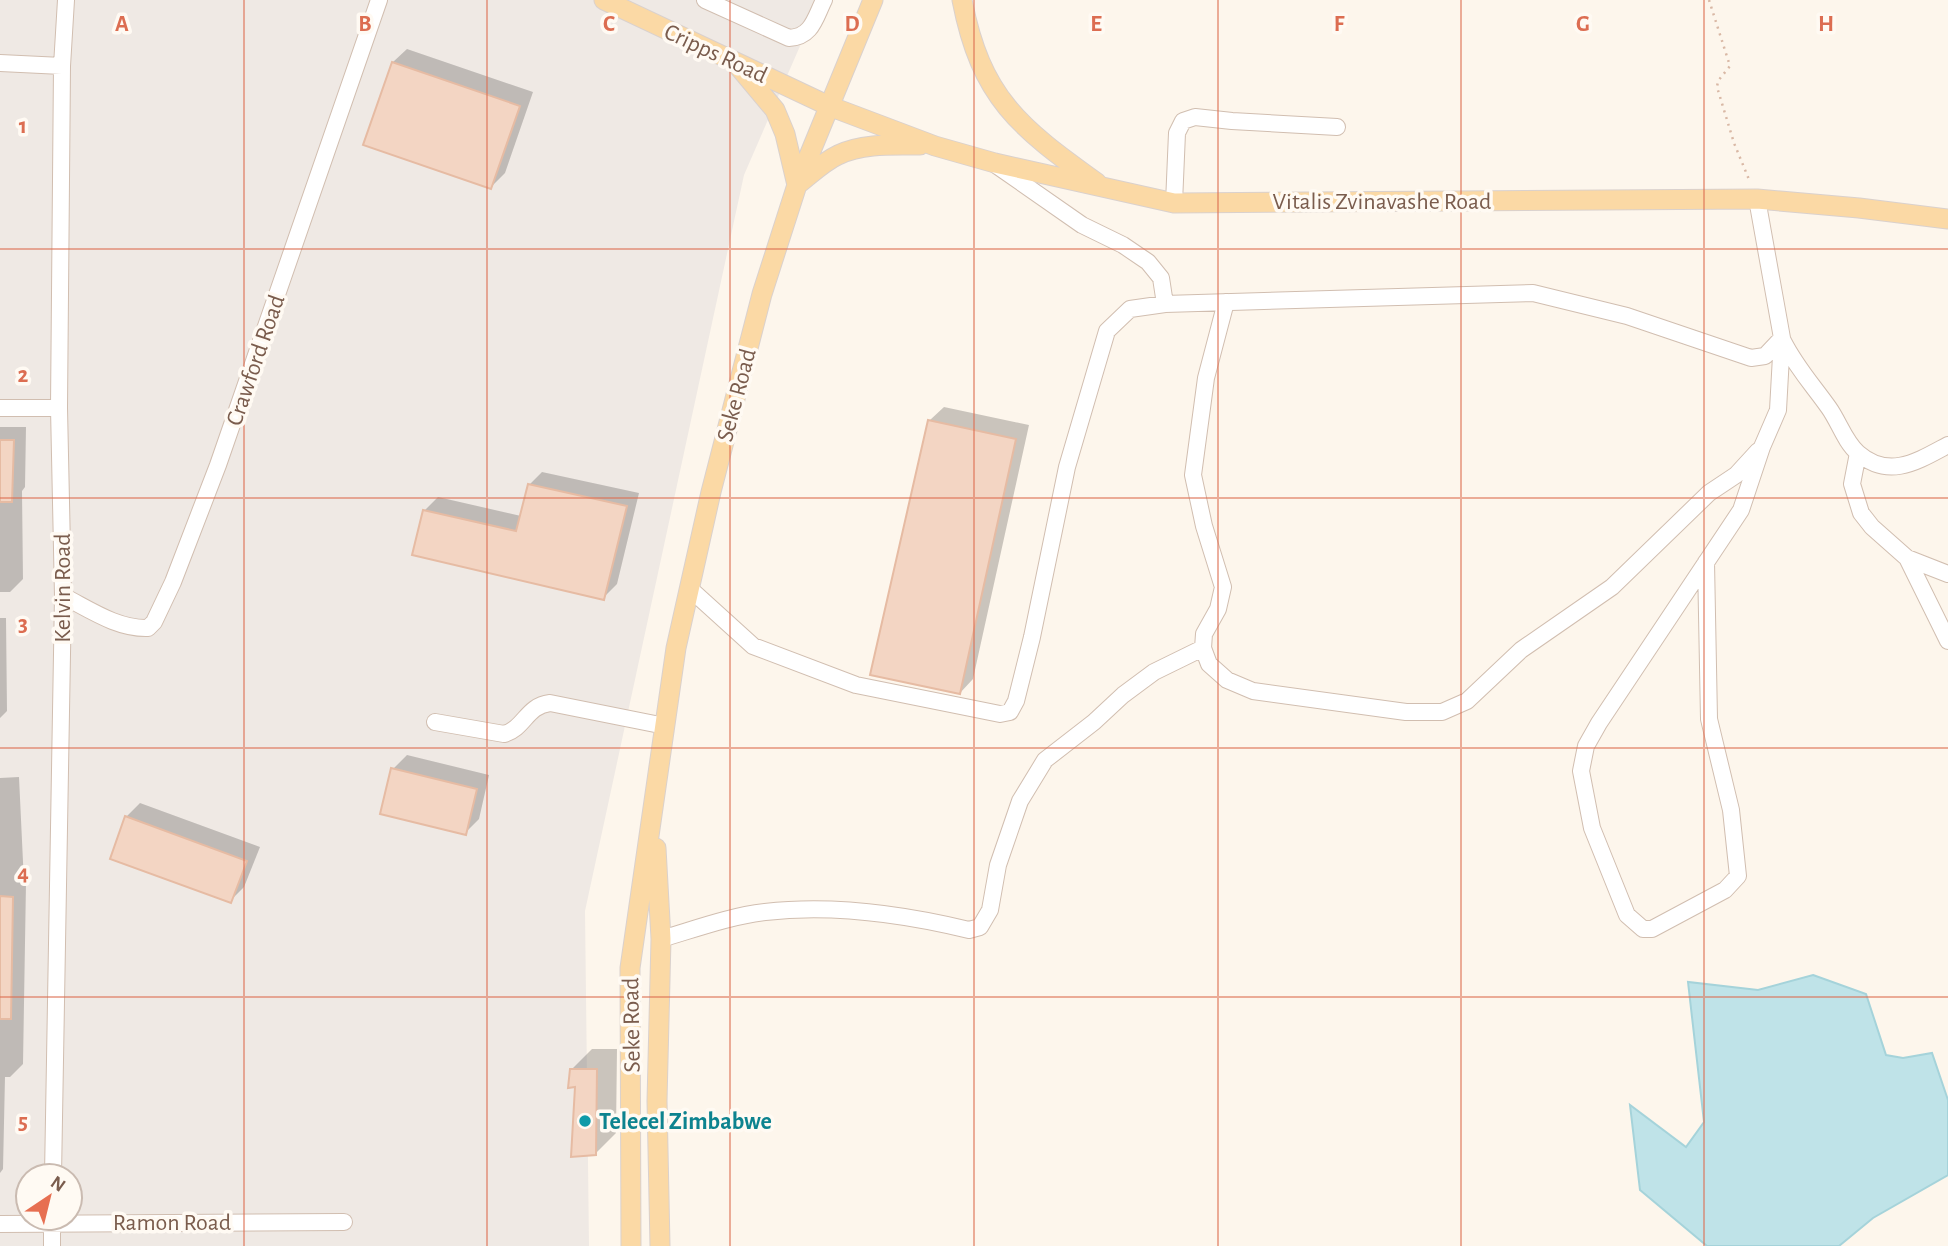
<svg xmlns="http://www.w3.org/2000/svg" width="1948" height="1246" viewBox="0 0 1948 1246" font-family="'Alegreya Sans',sans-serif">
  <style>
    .industrial { fill: #efe9e4; fill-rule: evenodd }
    .water { fill: #bfe3e8; stroke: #a5d3da; stroke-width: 2 }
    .shadow { fill: #0003 }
    .building { fill: #f3d5c3; stroke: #e6bba3; stroke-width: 2 }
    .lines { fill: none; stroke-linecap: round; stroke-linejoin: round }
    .minor-casing { stroke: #d1beb0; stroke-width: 18 }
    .major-casing { stroke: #dad1cd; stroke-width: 21 }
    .path { stroke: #d9b8a5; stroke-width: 2.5; stroke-dasharray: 2 5; stroke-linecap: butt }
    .minor { stroke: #fff; stroke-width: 16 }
    .major { stroke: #fbd9a5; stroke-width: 19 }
    .grid { fill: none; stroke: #dc6d51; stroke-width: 2; stroke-opacity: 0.55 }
    .culture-dot { fill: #0f9aa8; stroke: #fffaf3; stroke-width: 2.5 }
    .labels { text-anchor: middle; stroke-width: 7; stroke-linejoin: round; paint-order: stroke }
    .street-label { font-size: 24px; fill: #7a5c4d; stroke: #fffaf3 }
    .culture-label { font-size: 24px; font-weight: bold; fill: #0d838f; stroke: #fffaf3; text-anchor: start }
    .grid-label { font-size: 23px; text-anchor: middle; font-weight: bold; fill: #dc6d51; stroke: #fffaf3; stroke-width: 7; stroke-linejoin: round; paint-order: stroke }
  </style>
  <rect width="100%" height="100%" fill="#fdf6ec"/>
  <!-- industrial -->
  <path class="industrial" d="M0,0H820L744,175L585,911L589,1246H0ZM28,1176H70V1218H28Z"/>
  <!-- water -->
  <path class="water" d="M1813,975L1866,994L1886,1055L1903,1058L1932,1053L1948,1100V1175L1873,1218L1839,1246H1707L1640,1190L1630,1105L1686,1147L1704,1122L1688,982L1758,990Z"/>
  <!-- shadow -->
  <path class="shadow" d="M407,49L533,92L505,173L491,187L366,143L393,62Z
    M944,407L1029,425L973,679L960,693L930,420Z
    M0,427H26L25,487L22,491L23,579L10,592H0Z
    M542,472L639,493L617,584L603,598L424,511L438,497L521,516L529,485Z
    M0,618H6L7,711L0,718Z
    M407,755L489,775L479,819L465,833L393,769Z
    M19,777L24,883H26L23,1064L10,1077H5L3,1169L0,1173V778Z
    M140,803L260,847L244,887L230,901L126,817Z
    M592,1049H617L616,1133L596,1153L571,1070Z"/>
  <!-- building -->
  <path class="building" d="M392,62L520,106L491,189L363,145Z
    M928,420L1016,439L960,694L870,675Z
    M0,440H14L12,502H0Z
    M528,484L627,506L604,600L412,555L423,510L516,531Z
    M391,768L477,789L466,835L380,814Z
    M125,816L247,861L231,903L110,859Z
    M0,896L13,897L11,1019H0Z
    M570,1069H597L596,1155L571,1157L575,1087L568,1088Z"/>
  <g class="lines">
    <!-- minor casing -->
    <g class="minor-casing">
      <path id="minor" d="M705,0L789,38C812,37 815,18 824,0
        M0,63L62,66
        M996,165L1082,225L1123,245L1148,262L1161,278L1165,304
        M1174,203L1177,133L1183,121L1195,117L1232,121L1337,127
        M1226,302L1206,378L1193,475L1204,526L1223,587L1218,609L1204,634L1203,648L1209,664L1227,680L1253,691L1406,712H1442L1467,701L1521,650L1612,587L1709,493L1736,475L1758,451
        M1783,341C1796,367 1812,384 1829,408C1839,422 1845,442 1858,453C1889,480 1918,461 1948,445
        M0,408H59
        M1858,453L1852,484L1861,513L1872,527L1907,558L1948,574
        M1907,558L1948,641
        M1706,562L1709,719L1731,810L1738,876L1725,890L1652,929H1643L1627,915L1592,828L1581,771L1586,746L1599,723L1741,510L1762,447L1778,410L1782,338
        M689,588L753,646L856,685L1000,714L1010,712L1016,701L1032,637L1067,467L1107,331L1130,309L1165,304L1533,293L1627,316L1751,358L1765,356L1782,338L1757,199
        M63,596C89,609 117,629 148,628L154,622L173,582L218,465L379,0
        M435,722L504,734C525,728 526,706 550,703L665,726
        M661,939C695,929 730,916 765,912C833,904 903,914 969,930L980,927L990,910L998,865L1020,801L1045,760L1094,722L1123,695L1154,672L1203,648
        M53,1176L63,596L59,408L62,66L66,0
        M0,1224L344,1222
        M52,1246V1218"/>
    </g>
    <!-- major casing -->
    <g class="major-casing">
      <path id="major" d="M604,0L829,106L935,146L995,163L1174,203L1757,199L1859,208L1948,219
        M962,0C981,98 1019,127 1097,183
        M739,67L775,110L785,134L797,185
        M797,185C810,175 823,162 838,155C862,143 894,145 920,145
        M656,848L661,939L657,1101L660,1246
        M631,1246L630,968L676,648L711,492L762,294L797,185L873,0"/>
    </g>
    <!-- path -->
    <path class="path" d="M1709,0L1730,66L1718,81L1717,87L1734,143L1750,182"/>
    <!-- minor -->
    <use href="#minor" class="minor"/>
    <!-- major -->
    <use href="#major" class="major"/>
  </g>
  <!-- grid -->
  <path class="grid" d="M244,0V1246M487,0V1246M730,0V1246M974,0V1246M1218,0V1246M1461,0V1246M1704,0V1246M0,249H1948M0,498H1948M0,748H1948M0,997H1948"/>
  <!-- markers -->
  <circle class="culture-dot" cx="585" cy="1121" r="7"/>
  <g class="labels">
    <!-- street labels -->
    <g class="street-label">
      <text transform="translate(716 53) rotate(25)" y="8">Cripps Road</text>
      <text x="1382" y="209">Vitalis Zvinavashe Road</text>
      <text transform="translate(255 360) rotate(-71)" y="8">Crawford Road</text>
      <text transform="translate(736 395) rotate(-75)" y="8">Seke Road</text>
      <text transform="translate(62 588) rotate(-90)" y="8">Kelvin Road</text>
      <text transform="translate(631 1025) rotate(-91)" y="8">Seke Road</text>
      <text x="172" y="1230">Ramon Road</text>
    </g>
    <!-- culture labels -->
    <g class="culture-label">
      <text x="599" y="1129">Telecel Zimbabwe</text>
    </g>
  </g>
  <g class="grid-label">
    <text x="122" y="31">A</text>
    <text x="365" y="31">B</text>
    <text x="609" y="31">C</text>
    <text x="852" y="31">D</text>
    <text x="1096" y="31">E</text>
    <text x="1339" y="31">F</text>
    <text x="1583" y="31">G</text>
    <text x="1826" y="31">H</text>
    <text x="23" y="133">1</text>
    <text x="23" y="382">2</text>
    <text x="23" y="631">3</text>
    <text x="23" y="880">4</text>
    <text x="23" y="1129">5</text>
  </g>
  <!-- north arrow -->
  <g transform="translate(49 1197) rotate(35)"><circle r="33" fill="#fffaf3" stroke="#cabbb1" stroke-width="2"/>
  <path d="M0-5L12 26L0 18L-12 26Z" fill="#e76f51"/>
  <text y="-10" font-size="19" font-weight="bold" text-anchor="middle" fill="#7a5c4d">N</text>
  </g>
</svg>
